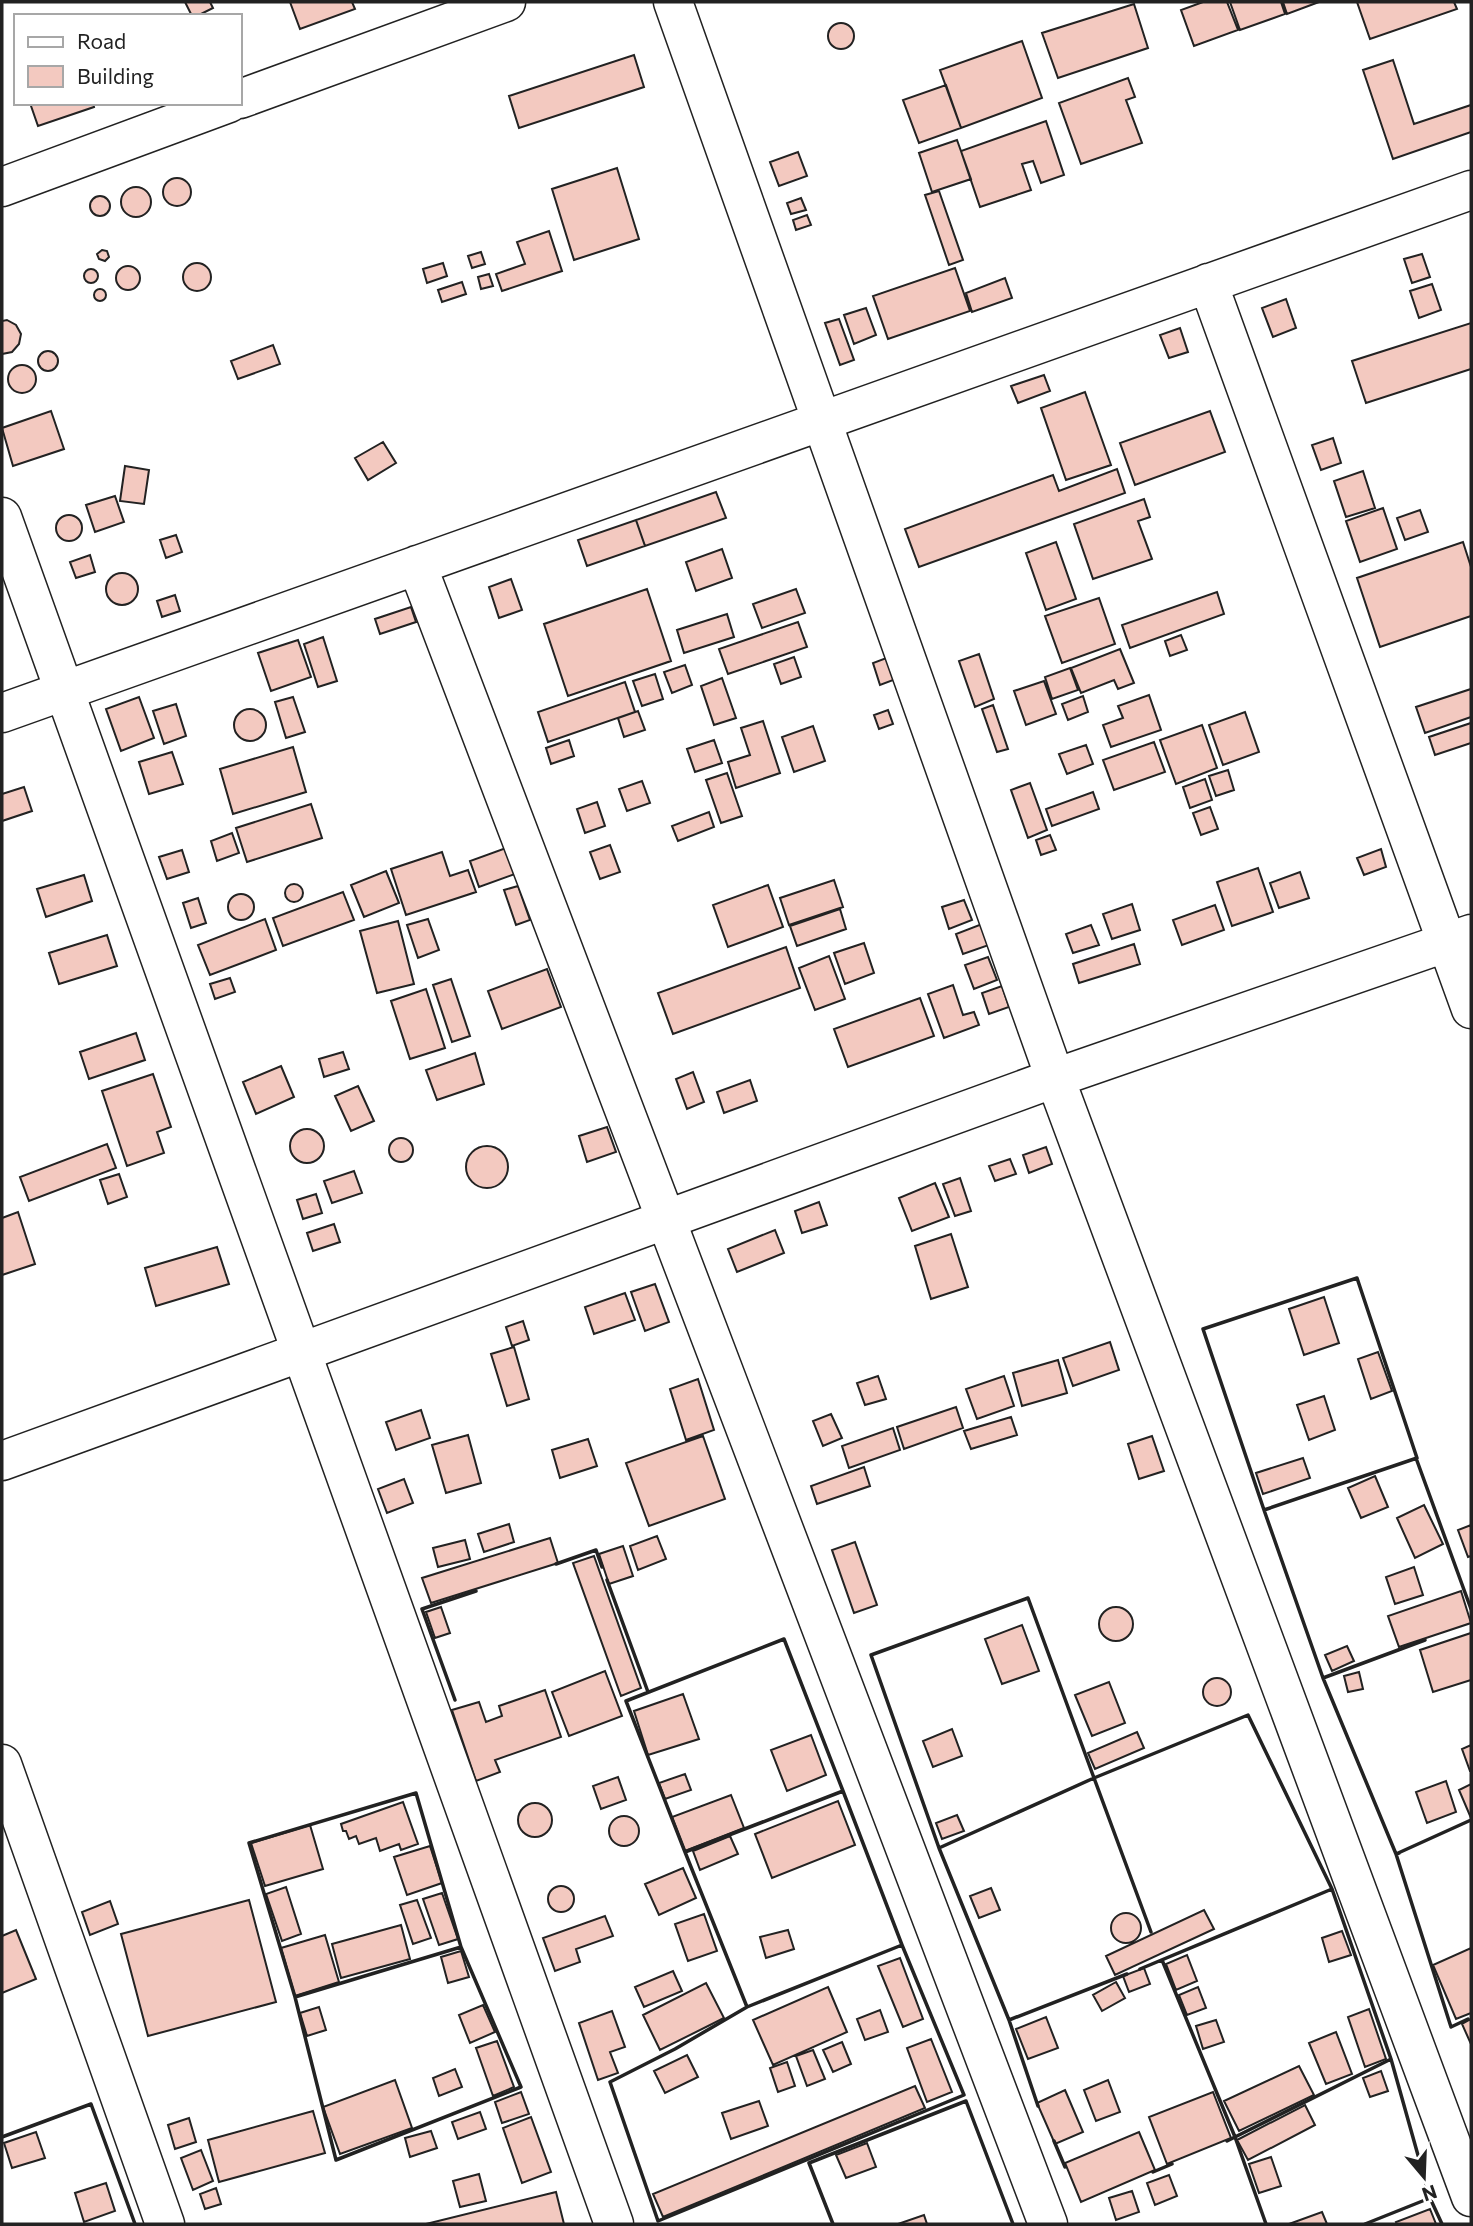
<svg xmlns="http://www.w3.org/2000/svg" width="1473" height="2226" viewBox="0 0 1473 2226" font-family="Commissioner,sans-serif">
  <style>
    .building { fill: #f3c9c0; stroke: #222; stroke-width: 2 }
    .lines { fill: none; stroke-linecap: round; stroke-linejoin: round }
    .minor-casing { stroke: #222; stroke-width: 41 }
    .minor { stroke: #fff; stroke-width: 38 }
    .wall { stroke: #222; stroke-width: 3.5 }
  </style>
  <rect width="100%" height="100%" fill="#fff"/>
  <!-- building -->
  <path class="building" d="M185,2H210L213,8L197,16H192Z
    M290,2H352L355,9L300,29Z
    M1203,2H1227L1238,30L1194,46L1181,10Z
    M1230,2H1281L1285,14L1240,30Z
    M1283,2H1319L1287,14Z
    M1357,2H1454L1457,9L1370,39Z
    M1134,4L1148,48L1058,78L1042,33Z
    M828 36a13 13 0 1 1 26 0a13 13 0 1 1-26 0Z
    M1022,41L1042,98L961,128L940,70Z
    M634,55L644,87L519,128L509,96Z
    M1393,60L1414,124L1471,105V132L1393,159L1363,70Z
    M1128,78L1135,97L1126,100L1142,143L1081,164L1059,103Z
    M946,85L961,128L919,143L903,100Z
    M30,103H93L94,107L38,126Z
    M1046,121L1064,175L1041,183L1033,161L1022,164L1031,190L980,207L961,151Z
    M957,140L971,179L932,192L919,153Z
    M798,152L807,176L779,186L770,162Z
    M617,168L639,239L574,260L552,189Z
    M163 192a14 14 0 1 1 28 0a14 14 0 1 1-28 0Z
    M121 202a15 15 0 1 1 30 0a15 15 0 1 1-30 0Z
    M939,191L963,260L949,265L925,195Z
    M90 206a10 10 0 1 1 20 0a10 10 0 1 1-20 0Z
    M801,198L806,210L791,214L787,203Z
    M807,215L811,225L796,230L793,220Z
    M549,231L562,271L502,291L496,274L525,264L517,242Z
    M102,250L107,251L109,257L105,261L99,259L97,254Z
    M481,252L485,264L472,268L468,256Z
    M1422,254L1430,277L1412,283L1404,259Z
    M183 277a14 14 0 1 1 28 0a14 14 0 1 1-28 0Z
    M443,263L447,276L427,283L423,269Z
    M116 278a12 12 0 1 1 24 0a12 12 0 1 1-24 0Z
    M955,268L970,311L888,339L873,296Z
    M84 276a7 7 0 1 1 14 0a7 7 0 1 1-14 0Z
    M489,274L493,286L481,289L478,277Z
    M1005,278L1012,298L972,312L966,293Z
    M462,282L466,294L442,302L438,290Z
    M1432,284L1441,310L1419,318L1410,291Z
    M94 295a6 6 0 1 1 12 0a6 6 0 1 1-12 0Z
    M1286,299L1296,328L1273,337L1262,308Z
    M866,308L876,335L854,344L844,315Z
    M839,319L854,360L840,365L825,323Z
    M7,320L16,325L21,334L19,344L12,352L2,354V321Z
    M1471,323V369L1366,403L1352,361Z
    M1180,328L1188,352L1169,358L1160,335Z
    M273,345L280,364L238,379L231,361Z
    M38 361a10 10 0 1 1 20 0a10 10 0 1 1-20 0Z
    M8 379a14 14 0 1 1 28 0a14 14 0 1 1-28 0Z
    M1044,375L1050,391L1018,403L1011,386Z
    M1085,392L1111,465L1066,480L1041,408Z
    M51,411L64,449L13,466L2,428Z
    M1210,411L1225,452L1135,485L1120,443Z
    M1333,438L1341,463L1321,470L1312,445Z
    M383,442L396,463L368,480L355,458Z
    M125,466L149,470L144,504L120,501Z
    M1117,469L1125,493L919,567L905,529L1053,475L1059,491Z
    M1363,471L1375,508L1346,517L1334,481Z
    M716,492L726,518L645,546L636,520Z
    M115,496L124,522L95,532L86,505Z
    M1144,499L1150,517L1138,521L1152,559L1093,579L1074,524Z
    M1383,508L1397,549L1360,562L1346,521Z
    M1420,510L1428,532L1405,540L1397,518Z
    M56 528a13 13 0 1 1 26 0a13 13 0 1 1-26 0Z
    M636,520L645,546L587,566L578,540Z
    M176,535L182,552L166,558L160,540Z
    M1056,542L1076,599L1046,610L1026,553Z
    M1463,542L1471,567V616L1380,647L1357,578Z
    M722,549L732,578L696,591L686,562Z
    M90,555L95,572L76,578L70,562Z
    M106 589a16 16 0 1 1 32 0a16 16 0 1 1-32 0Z
    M511,579L522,610L499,618L489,587Z
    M647,589L671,661L568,696L544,624Z
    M796,589L805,613L762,628L753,604Z
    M1217,592L1224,614L1130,648L1122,625Z
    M175,595L180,611L162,617L157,601Z
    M1099,598L1115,644L1062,663L1045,616Z
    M411,607L416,622L380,634L375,619Z
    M727,614L734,637L684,653L677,630Z
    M798,622L807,647L728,674L719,649Z
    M1181,635L1187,650L1170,656L1165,641Z
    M323,637L337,681L318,687L304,644Z
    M298,640L311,677L271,691L258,653Z
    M1120,649L1134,683L1118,689L1114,680L1081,693L1071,668Z
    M979,654L994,699L975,707L959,661Z
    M794,657L801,677L781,684L774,664Z
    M889,657L896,679L880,685L873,663Z
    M685,665L692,685L672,693L664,672Z
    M1070,668L1078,690L1052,699L1045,677Z
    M655,674L663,699L642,706L633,681Z
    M722,678L736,718L714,725L701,686Z
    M1044,681L1056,714L1026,725L1014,691Z
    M625,682L635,712L548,742L538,712Z
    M1471,689V717L1425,733L1416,707Z
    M1149,695L1161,730L1111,747L1103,725L1123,718L1118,706Z
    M1083,696L1088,712L1068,720L1062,704Z
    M139,697L154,738L121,751L106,709Z
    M293,697L305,732L286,738L275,702Z
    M176,704L186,736L164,744L153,711Z
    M993,705L1008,749L997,752L982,709Z
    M234 725a16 16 0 1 1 32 0a16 16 0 1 1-32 0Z
    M888,710L893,724L879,729L874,715Z
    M638,711L645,730L624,737L618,718Z
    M1245,712L1259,752L1223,765L1209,725Z
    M763,721L780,773L736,788L728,762L750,755L741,728Z
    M1471,723V743L1435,755L1429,737Z
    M1202,725L1217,768L1176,784L1160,740Z
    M813,726L825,761L794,772L782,737Z
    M569,740L574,756L551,764L546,748Z
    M714,740L722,763L695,772L687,749Z
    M1154,742L1165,772L1114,790L1103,760Z
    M1086,745L1093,764L1067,774L1059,754Z
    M293,747L306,792L233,814L220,769Z
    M172,752L183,784L149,794L139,762Z
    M1228,770L1234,790L1216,796L1209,776Z
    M727,773L742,816L721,823L706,780Z
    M1205,779L1212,800L1190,808L1183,787Z
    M642,781L650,803L627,811L619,789Z
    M1030,783L1047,830L1028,838L1011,790Z
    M24,787L32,811L2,821V794Z
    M1093,792L1099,809L1052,826L1046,809Z
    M597,802L605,826L585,833L577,809Z
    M311,804L322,838L247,862L236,828Z
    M1210,807L1218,829L1201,835L1193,813Z
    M709,812L714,827L678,841L672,826Z
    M232,833L239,853L217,861L211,841Z
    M1050,835L1056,850L1041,855L1036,840Z
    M610,845L620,872L600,879L590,852Z
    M506,848L515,874L479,887L470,861Z
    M1381,849L1386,867L1364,875L1357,858Z
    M182,850L189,872L167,879L159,857Z
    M442,852L450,876L468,870L476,892L406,915L391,869Z
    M1258,868L1273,912L1232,926L1217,882Z
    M386,871L399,903L364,917L351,885Z
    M1300,872L1309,898L1279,908L1270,883Z
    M84,875L92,901L46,917L37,889Z
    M834,880L843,907L789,925L780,898Z
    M285 893a9 9 0 1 1 18 0a9 9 0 1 1-18 0Z
    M768,885L783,927L728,947L713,905Z
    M518,886L530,920L516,925L504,890Z
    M343,892L354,920L283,946L273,918Z
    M228 907a13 13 0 1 1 26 0a13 13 0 1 1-26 0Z
    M198,898L206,923L191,928L183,903Z
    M964,900L972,920L949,929L942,907Z
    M1132,904L1140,930L1112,939L1103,914Z
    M1215,905L1224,930L1182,945L1173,920Z
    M840,909L846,929L797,946L790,926Z
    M265,919L276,950L210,975L198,945Z
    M428,919L439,950L418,958L407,925Z
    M398,921L414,984L377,993L360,931Z
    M982,924L989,945L963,954L956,934Z
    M1091,925L1099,945L1073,953L1066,934Z
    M107,935L117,966L59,984L49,953Z
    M864,943L874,973L845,984L834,953Z
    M1134,944L1140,964L1079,983L1073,964Z
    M786,947L800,988L673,1034L658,993Z
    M829,956L845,999L815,1010L799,968Z
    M988,957L997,980L974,989L965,965Z
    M547,969L561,1007L502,1029L488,991Z
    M230,978L235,992L215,999L210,984Z
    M451,979L470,1036L452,1042L433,985Z
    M953,985L963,1015L974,1012L979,1025L944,1038L928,994Z
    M1002,986L1009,1007L989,1014L982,993Z
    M426,989L445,1048L410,1059L391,1001Z
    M920,998L934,1036L848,1067L834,1029Z
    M136,1033L145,1060L89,1079L80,1052Z
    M343,1052L349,1069L324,1077L319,1059Z
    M475,1053L484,1084L437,1100L426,1070Z
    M281,1066L294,1097L256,1114L243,1082Z
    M693,1072L704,1102L687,1109L676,1079Z
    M153,1074L171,1127L157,1132L164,1153L127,1166L102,1091Z
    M750,1080L757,1101L724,1113L717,1092Z
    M358,1086L374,1121L351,1131L335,1096Z
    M607,1127L616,1152L587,1162L579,1136Z
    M290 1146a17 17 0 1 1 34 0a17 17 0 1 1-34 0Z
    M389 1150a12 12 0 1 1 24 0a12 12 0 1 1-24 0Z
    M107,1144L116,1168L29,1201L20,1177Z
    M466 1167a21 21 0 1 1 42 0a21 21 0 1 1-42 0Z
    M1046,1147L1052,1164L1029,1173L1023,1155Z
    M1010,1159L1016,1174L995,1181L989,1166Z
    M354,1171L362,1193L332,1203L324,1181Z
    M119,1174L127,1197L108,1204L100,1180Z
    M960,1178L971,1211L955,1216L943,1184Z
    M935,1183L949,1217L912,1231L899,1198Z
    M316,1194L322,1213L303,1219L297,1200Z
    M819,1202L827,1225L802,1233L795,1211Z
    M18,1212L35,1264L2,1275V1218Z
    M334,1224L340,1242L313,1251L307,1233Z
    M775,1230L784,1253L737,1272L728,1249Z
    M951,1234L968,1287L931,1299L915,1246Z
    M217,1247L229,1284L156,1306L145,1268Z
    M655,1284L669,1322L645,1331L631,1292Z
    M625,1293L635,1320L594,1334L585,1307Z
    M1324,1297L1339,1343L1304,1355L1289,1309Z
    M523,1321L529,1340L512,1346L506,1327Z
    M1110,1342L1119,1370L1073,1386L1063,1358Z
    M514,1347L529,1399L507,1406L491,1354Z
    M1378,1352L1392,1391L1371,1399L1358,1359Z
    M1058,1360L1067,1393L1022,1406L1013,1373Z
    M878,1376L886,1399L865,1405L857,1383Z
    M1004,1376L1014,1406L977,1419L966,1389Z
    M698,1379L714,1430L686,1440L670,1389Z
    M1324,1396L1335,1430L1309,1440L1297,1405Z
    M956,1407L963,1428L904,1449L897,1427Z
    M421,1410L430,1438L396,1450L386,1422Z
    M831,1414L842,1438L823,1446L813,1421Z
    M1011,1417L1017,1435L971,1449L964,1431Z
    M893,1428L900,1450L849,1468L842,1446Z
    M468,1435L481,1483L446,1493L432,1445Z
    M703,1436L725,1499L649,1526L626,1463Z
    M1152,1436L1164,1471L1139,1479L1128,1444Z
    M588,1439L597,1466L560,1478L552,1450Z
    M1303,1458L1310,1478L1263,1494L1256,1473Z
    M864,1467L870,1486L817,1504L811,1486Z
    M1375,1476L1388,1507L1361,1518L1348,1488Z
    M404,1479L413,1503L387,1513L378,1489Z
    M1424,1505L1443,1544L1415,1558L1397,1518Z
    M509,1524L514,1542L484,1552L478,1534Z
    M1471,1525V1556L1468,1557L1458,1530Z
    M657,1536L666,1559L638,1570L630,1546Z
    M550,1538L558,1563L431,1603L422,1578Z
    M465,1540L470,1559L438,1567L433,1548Z
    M855,1542L877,1605L854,1613L832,1550Z
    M623,1546L633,1576L609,1584L599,1554Z
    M594,1556L641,1688L621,1696L573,1563Z
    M1414,1567L1423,1595L1395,1604L1386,1577Z
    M1461,1591L1471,1623L1399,1647L1388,1616Z
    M1099 1624a17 17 0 1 1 34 0a17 17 0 1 1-34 0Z
    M441,1607L450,1633L435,1638L426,1612Z
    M1022,1625L1039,1671L1002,1684L985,1639Z
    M1471,1633V1680L1433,1692L1420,1650Z
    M1347,1646L1354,1661L1332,1671L1325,1655Z
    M605,1671L622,1716L569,1736L552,1692Z
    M1359,1672L1363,1689L1348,1692L1344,1676Z
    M1203 1692a14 14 0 1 1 28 0a14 14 0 1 1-28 0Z
    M1109,1682L1125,1723L1092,1736L1075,1695Z
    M545,1690L561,1737L495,1760L500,1772L476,1781L452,1710L479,1702L486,1722L502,1716L499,1706Z
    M683,1694L699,1739L648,1755L634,1711Z
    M952,1729L962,1756L933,1767L923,1741Z
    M1137,1732L1144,1748L1095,1769L1088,1753Z
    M811,1735L826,1775L787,1791L771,1750Z
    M1471,1745V1771H1470L1462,1749Z
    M685,1774L691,1790L665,1799L659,1783Z
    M618,1777L626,1800L601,1809L593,1786Z
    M1446,1781L1456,1812L1427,1823L1416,1792Z
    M1471,1784V1818L1459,1790Z
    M731,1795L744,1828L685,1851L672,1817Z
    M838,1801L855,1845L772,1878L755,1834Z
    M403,1802L418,1844L401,1850L399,1844L380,1851L376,1838L359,1844L356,1836L349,1839L346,1831H343L341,1824Z
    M518 1820a17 17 0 1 1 34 0a17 17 0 1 1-34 0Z
    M957,1815L964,1831L942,1839L936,1823Z
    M609 1831a15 15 0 1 1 30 0a15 15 0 1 1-30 0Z
    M310,1825L323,1869L265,1886L251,1843Z
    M730,1836L738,1854L700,1870L693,1851Z
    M430,1846L442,1883L407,1895L394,1857Z
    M683,1868L696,1898L659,1915L645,1884Z
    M548 1899a13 13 0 1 1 26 0a13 13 0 1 1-26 0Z
    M286,1887L301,1934L282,1941L266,1894Z
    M991,1888L1000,1910L979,1918L970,1896Z
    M442,1893L458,1939L439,1945L423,1899Z
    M249,1900L276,2002L148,2036L121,1934Z
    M417,1900L431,1938L413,1944L400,1905Z
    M110,1901L118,1924L90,1935L82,1912Z
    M1204,1910L1214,1929L1115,1975L1106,1956Z
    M1111 1928a15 15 0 1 1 30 0a15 15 0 1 1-30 0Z
    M704,1914L717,1951L688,1961L675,1924Z
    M605,1916L613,1936L576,1949L580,1962L555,1971L543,1938Z
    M401,1925L410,1959L341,1978L332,1944Z
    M16,1930L36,1979L2,1993V1936Z
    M788,1930L794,1949L766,1958L760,1937Z
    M1342,1931L1351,1955L1329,1962L1322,1938Z
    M325,1935L339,1982L295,1996L281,1948Z
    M1471,1948V2013L1456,2019L1433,1965Z
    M461,1951L469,1977L448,1983L441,1957Z
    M1187,1955L1197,1981L1176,1990L1166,1964Z
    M900,1958L923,2019L903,2027L878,1966Z
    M1144,1968L1150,1984L1129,1992L1123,1976Z
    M673,1971L682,1991L644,2007L635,1987Z
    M1116,1982L1125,1998L1102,2011L1093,1995Z
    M706,1983L724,2018L660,2050L643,2015Z
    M828,1987L847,2032L773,2065L753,2020Z
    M1198,1987L1206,2008L1187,2015L1179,1995Z
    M483,2005L495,2032L470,2043L459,2015Z
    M319,2007L326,2030L307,2036L300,2013Z
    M1369,2009L1386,2059L1365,2067L1348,2017Z
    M880,2010L888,2032L865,2040L857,2019Z
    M612,2011L625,2047L610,2052L618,2073L598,2080L579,2023Z
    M1046,2017L1058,2048L1028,2059L1016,2029Z
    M1471,2019V2044L1462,2024Z
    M1216,2020L1224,2042L1203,2049L1196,2026Z
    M1336,2032L1352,2074L1326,2084L1309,2043Z
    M931,2039L952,2092L927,2102L907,2048Z
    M497,2041L514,2087L493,2096L476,2048Z
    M842,2042L851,2064L833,2072L823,2050Z
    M813,2050L825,2079L807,2086L796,2056Z
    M687,2055L698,2077L665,2093L654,2071Z
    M787,2062L795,2086L778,2092L770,2068Z
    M1299,2066L1314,2095L1239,2131L1224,2101Z
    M455,2069L462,2087L439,2096L433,2078Z
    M1381,2071L1388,2091L1370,2097L1363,2078Z
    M395,2080L412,2128L340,2154L323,2107Z
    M1108,2080L1120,2112L1096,2121L1084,2090Z
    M915,2086L925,2108L663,2217L653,2194Z
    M1065,2090L1083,2132L1055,2144L1037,2103Z
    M521,2092L529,2114L502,2123L495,2102Z
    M1213,2092L1231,2138L1167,2164L1149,2117Z
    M759,2101L768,2126L731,2139L722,2113Z
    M1305,2105L1315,2125L1248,2160L1237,2140Z
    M313,2111L325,2153L219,2182L208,2140Z
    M480,2112L486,2129L458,2139L452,2122Z
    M531,2117L551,2172L522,2183L503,2128Z
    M189,2118L196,2142L175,2149L168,2125Z
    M431,2131L437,2148L410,2157L405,2138Z
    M36,2132L45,2158L12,2168L4,2143Z
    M1139,2132L1155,2170L1081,2202L1065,2163Z
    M867,2143L876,2167L846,2178L836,2155Z
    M201,2150L213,2181L193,2190L181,2158Z
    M1271,2157L1281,2186L1259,2193L1249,2164Z
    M479,2174L486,2201L460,2207L453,2181Z
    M1169,2175L1177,2196L1155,2205L1147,2183Z
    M106,2183L115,2211L84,2222L75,2193Z
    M216,2188L221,2204L205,2209L200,2194Z
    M1132,2191L1139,2212L1116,2220L1109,2198Z
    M556,2192L564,2224H426Z
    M1430,2209L1436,2224H1397L1396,2222Z
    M1322,2212L1327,2224H1289Z
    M924,2215L927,2224H898Z"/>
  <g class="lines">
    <!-- minor casing -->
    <g class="minor-casing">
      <path id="minor" d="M673,2L1055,1078L1471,2197
        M240,99L506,2
        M2,187L229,103
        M1208,283L1471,1009
        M2,517L614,2224
        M417,565L1048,2224
        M2,713L1471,190
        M2,1461L1055,1078L1471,934
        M2,1764L165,2224"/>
    </g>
    <!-- minor -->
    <use href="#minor" class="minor"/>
    <!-- wall -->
    <path class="wall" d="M1357,1278L1417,1458L1264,1510L1203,1329Z
      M1416,1458L1471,1609
      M1267,1509L1264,1510L1323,1678L1425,1640
      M556,1564L596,1550L602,1567
      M607,1580L648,1692
      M784,1639L843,1791L685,1852L626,1701Z
      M1323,1678L1396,1854L1471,1820
      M455,1700L422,1609L476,1591
      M843,1791L902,1945L747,2007L685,1852Z
      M416,1793L461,1947L295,1997L249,1843Z
      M939,1848L1094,1778L1028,1598L871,1655L939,1848L1009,2020L1127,1974
      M1399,1853L1396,1854L1451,2027L1468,2019
      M1151,1932L1094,1778L1248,1715L1332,1889
      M902,1945L964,2095L658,2221L610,2082L675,2049L747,2007Z
      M461,1947L521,2087L336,2160L295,1997Z
      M1162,1960L1235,2137L1391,2059
      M1140,1969L1332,1889L1391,2059L1430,2198L1365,2224
      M1009,2020L1038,2106
      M2,2137L91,2104L135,2224
      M1054,2141L1065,2167
      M1227,2141L1235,2137L1266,2224
      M1153,2172L1172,2164
      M1427,2199L1430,2198L1442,2224
      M833,2224L809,2163L966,2101L1013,2224"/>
  </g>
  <!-- border -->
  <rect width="1473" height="2226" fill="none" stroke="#222222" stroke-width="7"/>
  <!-- legend -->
  <rect x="14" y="14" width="228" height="91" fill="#ffffff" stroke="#a7a7a7" stroke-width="2"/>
  <rect x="28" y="37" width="35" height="10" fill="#ffffff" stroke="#a7a7a7" stroke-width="2"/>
  <text x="77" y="49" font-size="21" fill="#222222">Road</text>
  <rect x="28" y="66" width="35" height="21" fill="#f3c9c0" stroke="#a7a7a7" stroke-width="2"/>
  <text x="77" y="84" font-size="21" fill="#222222">Building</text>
  <!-- north arrow -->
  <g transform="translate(1424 2177) rotate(161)" stroke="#ffffff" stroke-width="5" paint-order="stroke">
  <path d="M0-5L12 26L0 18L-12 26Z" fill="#222222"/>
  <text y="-10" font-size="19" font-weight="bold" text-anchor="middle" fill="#222222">N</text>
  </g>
</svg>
